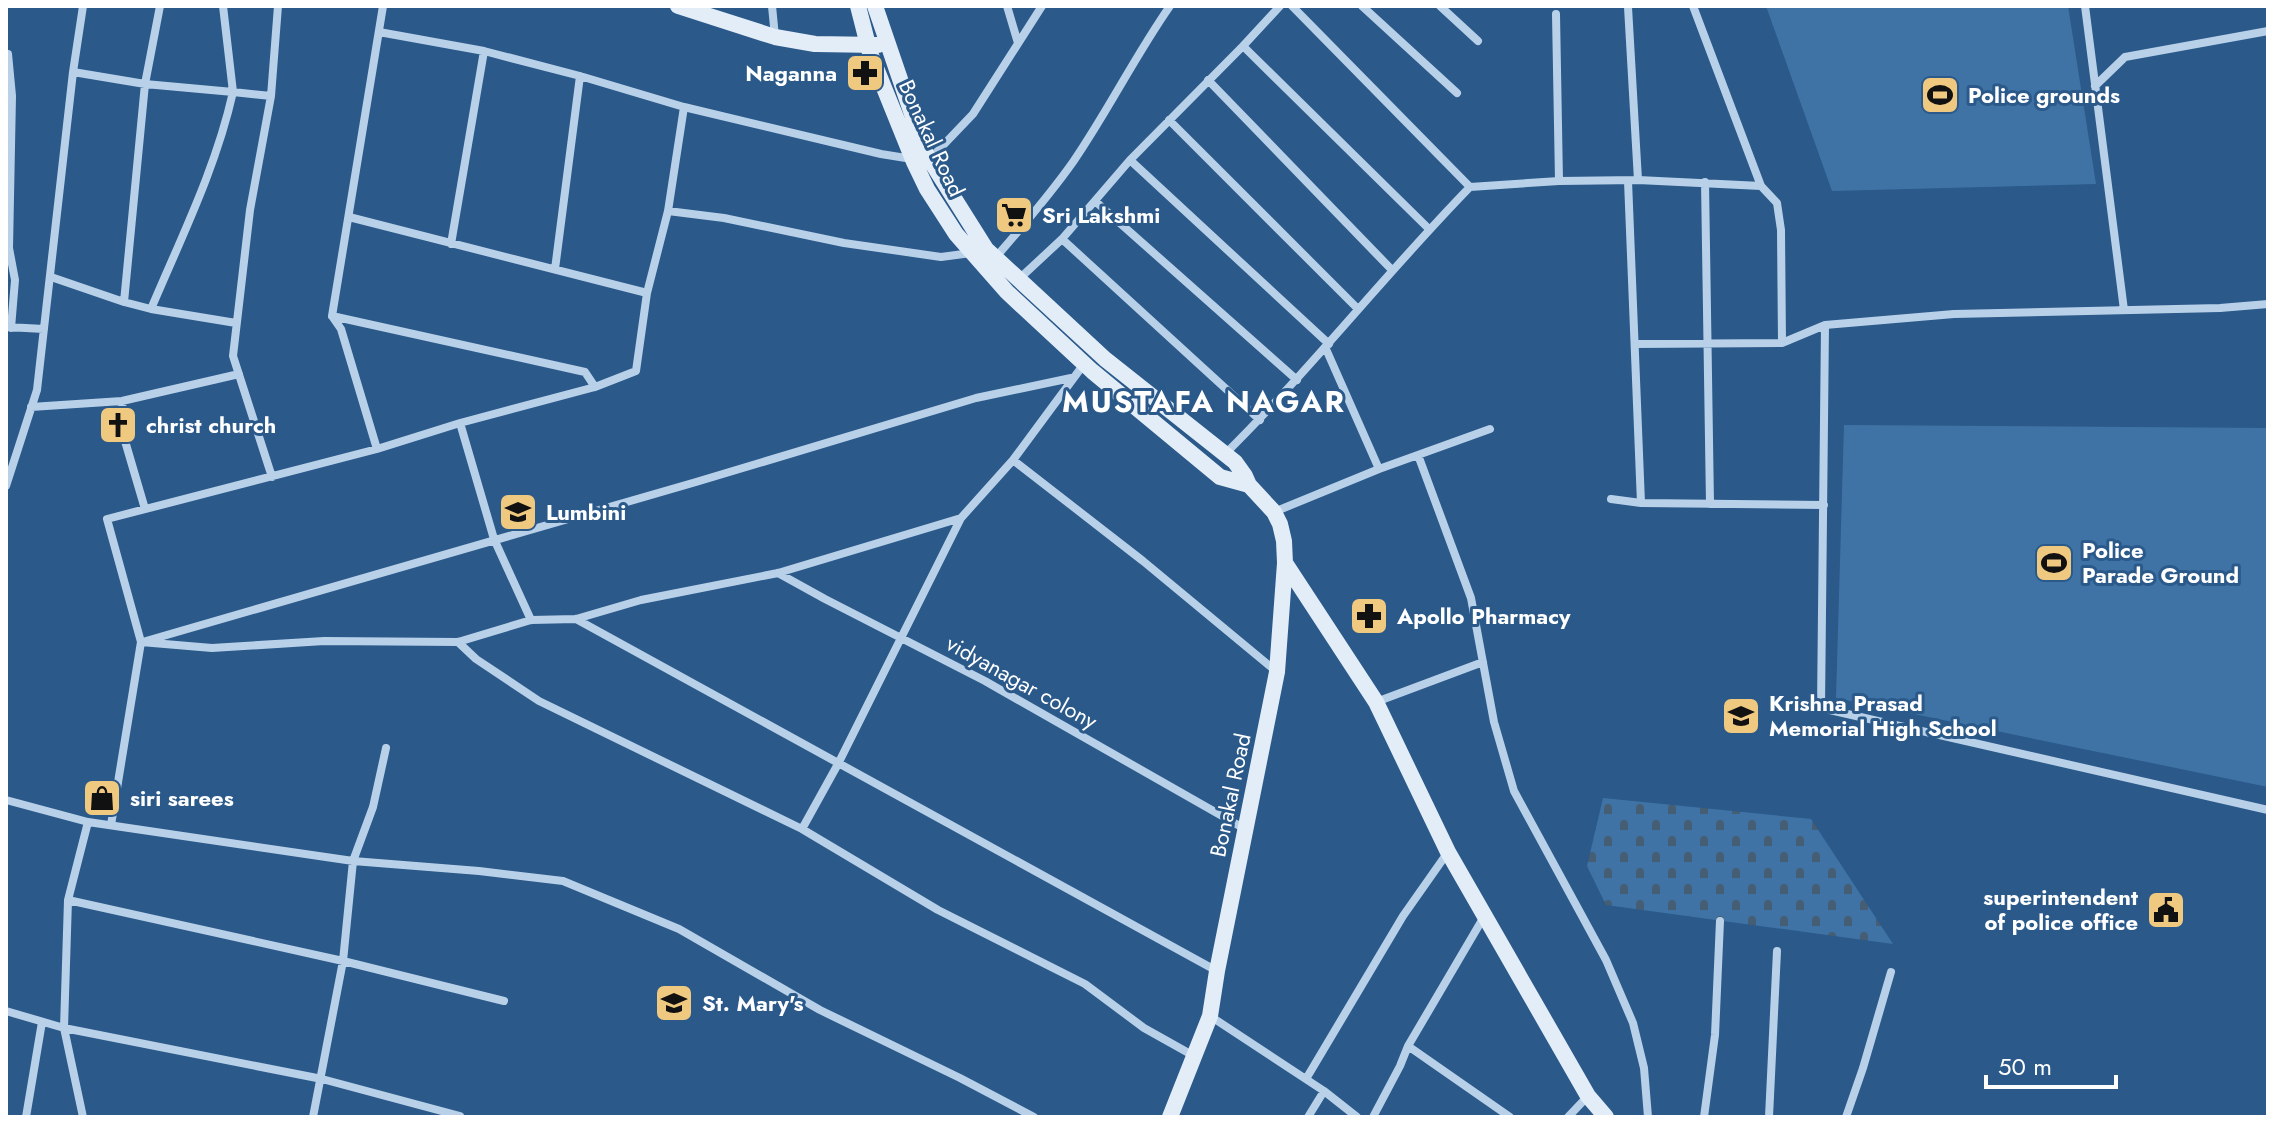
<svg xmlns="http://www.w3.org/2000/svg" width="2274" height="1123" viewBox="0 0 2274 1123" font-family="Jost,sans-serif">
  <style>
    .cemetery { fill: url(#cemetery-stones) }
    .pitch { fill: #3f73a6 }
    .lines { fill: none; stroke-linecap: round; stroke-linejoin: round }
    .street { stroke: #b8d1e9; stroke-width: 8 }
    .secondary { stroke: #e2edf8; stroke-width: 16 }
    .labels { text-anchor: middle; stroke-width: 6; stroke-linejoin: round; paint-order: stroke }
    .poi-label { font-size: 22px; font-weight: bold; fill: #fff; stroke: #2a598a; text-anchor: start }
    .street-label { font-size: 22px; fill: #fff; stroke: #2a598a }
    .district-label { font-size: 30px; font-weight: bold; letter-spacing: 2px; fill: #fff; stroke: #2a598a }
  </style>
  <defs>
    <pattern id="cemetery-stones" width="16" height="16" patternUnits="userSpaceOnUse" patternTransform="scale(2)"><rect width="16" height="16" fill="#3f73a6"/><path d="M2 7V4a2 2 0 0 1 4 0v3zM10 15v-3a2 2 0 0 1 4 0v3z" fill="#465e74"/></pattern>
  </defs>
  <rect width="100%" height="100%" fill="#2a598a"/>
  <!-- cemetery -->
  <path class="cemetery" d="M1603,798L1811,819L1893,944L1606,905L1587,866Z"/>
  <!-- pitch -->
  <path class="pitch" d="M1766,6H2068L2096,184L1832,191Z
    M1844,425L2268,428V787L1836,698Z"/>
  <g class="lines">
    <!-- street -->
    <path class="street" d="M160,6L145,84L124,302L151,309L236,323
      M772,6L775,37
      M1007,6L1018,43
      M1292,6L1470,187
      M1362,6L1457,93
      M1440,6L1478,41
      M2085,6L2124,310
      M1628,7L1638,180
      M1556,14L1559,181
      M379,32L484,51L580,76L684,107L881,154L912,159
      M1243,46L1429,229
      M8,54L12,96L9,248L15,280L11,328
      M73,72L145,84L233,92L223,6
      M1208,80L1392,270
      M2095,86L2125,57L2268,31
      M1169,120L1358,309
      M930,159L973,114L1042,6
      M1130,160L1329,344
      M1628,181L1641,503
      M1705,182L1710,504
      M1761,186L1777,203L1781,230L1782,343
      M1095,201L1297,380
      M668,211L724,218L844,243L941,257L971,253
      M349,217L647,293
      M1062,239L1260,420
      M451,244L484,51
      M996,257C1023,226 1049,196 1073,162C1108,111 1135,56 1170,6
      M555,269L580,76
      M51,277L124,302
      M1019,279L1062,239L1130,160L1243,46L1280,6
      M151,309C181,238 216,168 233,92L271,96
      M332,316L585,372L595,387
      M1825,325L1821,708L2268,810
      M7,327L44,329
      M1635,344L1782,343L1825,325L1954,314L2220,308L2268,304
      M1326,349L1379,469
      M122,401L125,441L145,509
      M31,407L122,401L239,374
      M460,423L494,539L531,620
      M377,449L341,329L332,316L383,6
      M1225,454C1311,369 1385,274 1470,187L1559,181L1638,180L1761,186L1693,6
      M1418,455L1471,598L1494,722L1514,791L1606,960L1633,1023L1644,1068L1648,1117
      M1013,460L1143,561L1277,672
      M272,477L233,356L250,210L271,96L278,6
      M6,486L37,390L73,72L83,6
      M1611,499L1641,503L1824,505
      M1274,512L1379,469L1490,429
      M778,573L825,599L985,681L1245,829
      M576,619L1217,971
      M146,641L696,482L976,398L1071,378
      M141,642L212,648L324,641L458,642L531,620L576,619L641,600L778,573L961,518L1013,460L1084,364
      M458,642L476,659L539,701L802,829L938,910L1085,984L1144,1028L1194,1056
      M1376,702L1483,662
      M6,800L88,822L353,861L479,871L563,881L679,929L820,1010L960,1078L1034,1117
      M111,825L141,642L107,519L377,449L460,423L595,387L636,371L647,293L668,211L684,107
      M802,829L838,764L961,518
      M68,900L343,961L504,1001
      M6,1011L64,1028L322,1079L460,1116
      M1210,1016L1324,1091L1357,1117
      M1408,1046L1510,1117
      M1306,1079L1403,916L1448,852
      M26,1117L42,1022
      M83,1117L64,1028L68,900L88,822
      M313,1117L343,961L353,861L373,807L386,748
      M1308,1117L1324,1091
      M1373,1117L1400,1066L1408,1046L1485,915
      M1568,1117L1588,1096
      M1704,1117L1715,1035L1720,921
      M1769,1117L1777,951
      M1846,1117L1863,1068L1891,972"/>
    <!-- secondary -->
    <path class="secondary" d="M678,6L775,37L815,44L878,45
      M858,6L870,53L914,162L927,189L956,234L1007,292L1092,371L1220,477L1249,485
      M875,6L925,152L986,249L1105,359L1235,462L1245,476L1249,485L1274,512L1280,524L1284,541L1285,563L1277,672L1217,971L1210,1016L1170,1117
      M1285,563L1376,702L1448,852L1588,1096L1606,1117"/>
  </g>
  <!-- icons -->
  <defs>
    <g id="pharmacy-square" transform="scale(2)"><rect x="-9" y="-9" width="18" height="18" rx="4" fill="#efc980" stroke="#2a598a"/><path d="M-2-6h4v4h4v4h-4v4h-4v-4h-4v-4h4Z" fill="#111"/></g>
    <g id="stadium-square" transform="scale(2)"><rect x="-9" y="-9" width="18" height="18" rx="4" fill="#efc980" stroke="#2a598a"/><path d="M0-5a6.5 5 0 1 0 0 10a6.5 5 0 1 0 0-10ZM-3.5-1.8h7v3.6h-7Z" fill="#111"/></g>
    <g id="supermarket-square" transform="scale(2)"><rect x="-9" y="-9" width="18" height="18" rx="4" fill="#efc980" stroke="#2a598a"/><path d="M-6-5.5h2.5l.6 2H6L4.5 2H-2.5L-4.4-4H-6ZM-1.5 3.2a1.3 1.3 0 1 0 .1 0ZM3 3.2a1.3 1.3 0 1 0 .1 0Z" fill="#111"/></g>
    <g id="church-square" transform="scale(2)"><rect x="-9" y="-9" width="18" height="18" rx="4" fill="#efc980" stroke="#2a598a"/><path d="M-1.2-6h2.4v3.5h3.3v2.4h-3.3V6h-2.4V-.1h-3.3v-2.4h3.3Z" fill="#111"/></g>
    <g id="school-square" transform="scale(2)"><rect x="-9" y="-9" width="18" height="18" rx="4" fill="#efc980" stroke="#2a598a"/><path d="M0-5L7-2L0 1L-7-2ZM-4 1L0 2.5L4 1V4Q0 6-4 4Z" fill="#111"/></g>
    <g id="shop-square" transform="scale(2)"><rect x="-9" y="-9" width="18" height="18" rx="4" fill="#efc980" stroke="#2a598a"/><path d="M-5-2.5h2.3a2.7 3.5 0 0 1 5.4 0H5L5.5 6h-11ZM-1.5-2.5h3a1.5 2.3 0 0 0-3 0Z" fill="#111"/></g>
    <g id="civic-square" transform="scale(2)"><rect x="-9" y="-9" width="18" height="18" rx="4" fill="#efc980" stroke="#2a598a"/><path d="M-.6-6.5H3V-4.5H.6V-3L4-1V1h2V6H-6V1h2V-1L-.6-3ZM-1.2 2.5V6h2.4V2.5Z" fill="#111"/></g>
  </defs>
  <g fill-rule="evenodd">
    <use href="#pharmacy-square" x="865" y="73"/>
    <use href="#stadium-square" x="1940" y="95"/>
    <use href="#supermarket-square" x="1014" y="215"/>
    <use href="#church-square" x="118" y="425"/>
    <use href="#school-square" x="518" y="512"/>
    <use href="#stadium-square" x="2054" y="563"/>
    <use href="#pharmacy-square" x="1369" y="616"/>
    <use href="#school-square" x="1741" y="716"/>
    <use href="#shop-square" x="102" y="798"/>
    <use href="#civic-square" x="2166" y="910"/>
    <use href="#school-square" x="674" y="1003"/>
  </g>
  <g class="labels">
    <!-- poi labels -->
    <g class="poi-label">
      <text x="837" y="81" text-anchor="end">Naganna</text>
      <text x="1968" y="103">Police grounds</text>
      <text x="1042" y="223">Sri Lakshmi</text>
      <text x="146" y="433">christ church</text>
      <text x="546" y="520">Lumbini</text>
      <text x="2082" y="558">Police<tspan x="2082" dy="25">Parade Ground</tspan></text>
      <text x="1397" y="624">Apollo Pharmacy</text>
      <text x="1769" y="711">Krishna Prasad<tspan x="1769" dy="25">Memorial High School</tspan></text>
      <text x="130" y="806">siri sarees</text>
      <text x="2138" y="905" text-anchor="end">superintendent<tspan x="2138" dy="25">of police office</tspan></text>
      <text x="702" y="1011">St. Mary's</text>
    </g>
    <!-- street labels -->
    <g class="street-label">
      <text transform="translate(932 138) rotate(65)" y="8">Bonakal Road</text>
      <text transform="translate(1022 682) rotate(29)" y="8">vidyanagar colony</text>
      <text transform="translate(1230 795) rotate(-78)" y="8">Bonakal Road</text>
    </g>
    <!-- district labels -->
    <g class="district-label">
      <text x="1204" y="412">MUSTAFA NAGAR</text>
    </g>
  </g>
  <!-- border -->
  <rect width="2274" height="1123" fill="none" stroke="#ffffff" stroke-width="16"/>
  <!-- scale -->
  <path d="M1986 1075v12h130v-12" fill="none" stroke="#ffffff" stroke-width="4"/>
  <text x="1998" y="1075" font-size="24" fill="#ffffff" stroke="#2a598a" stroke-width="6" paint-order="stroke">50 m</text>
</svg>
